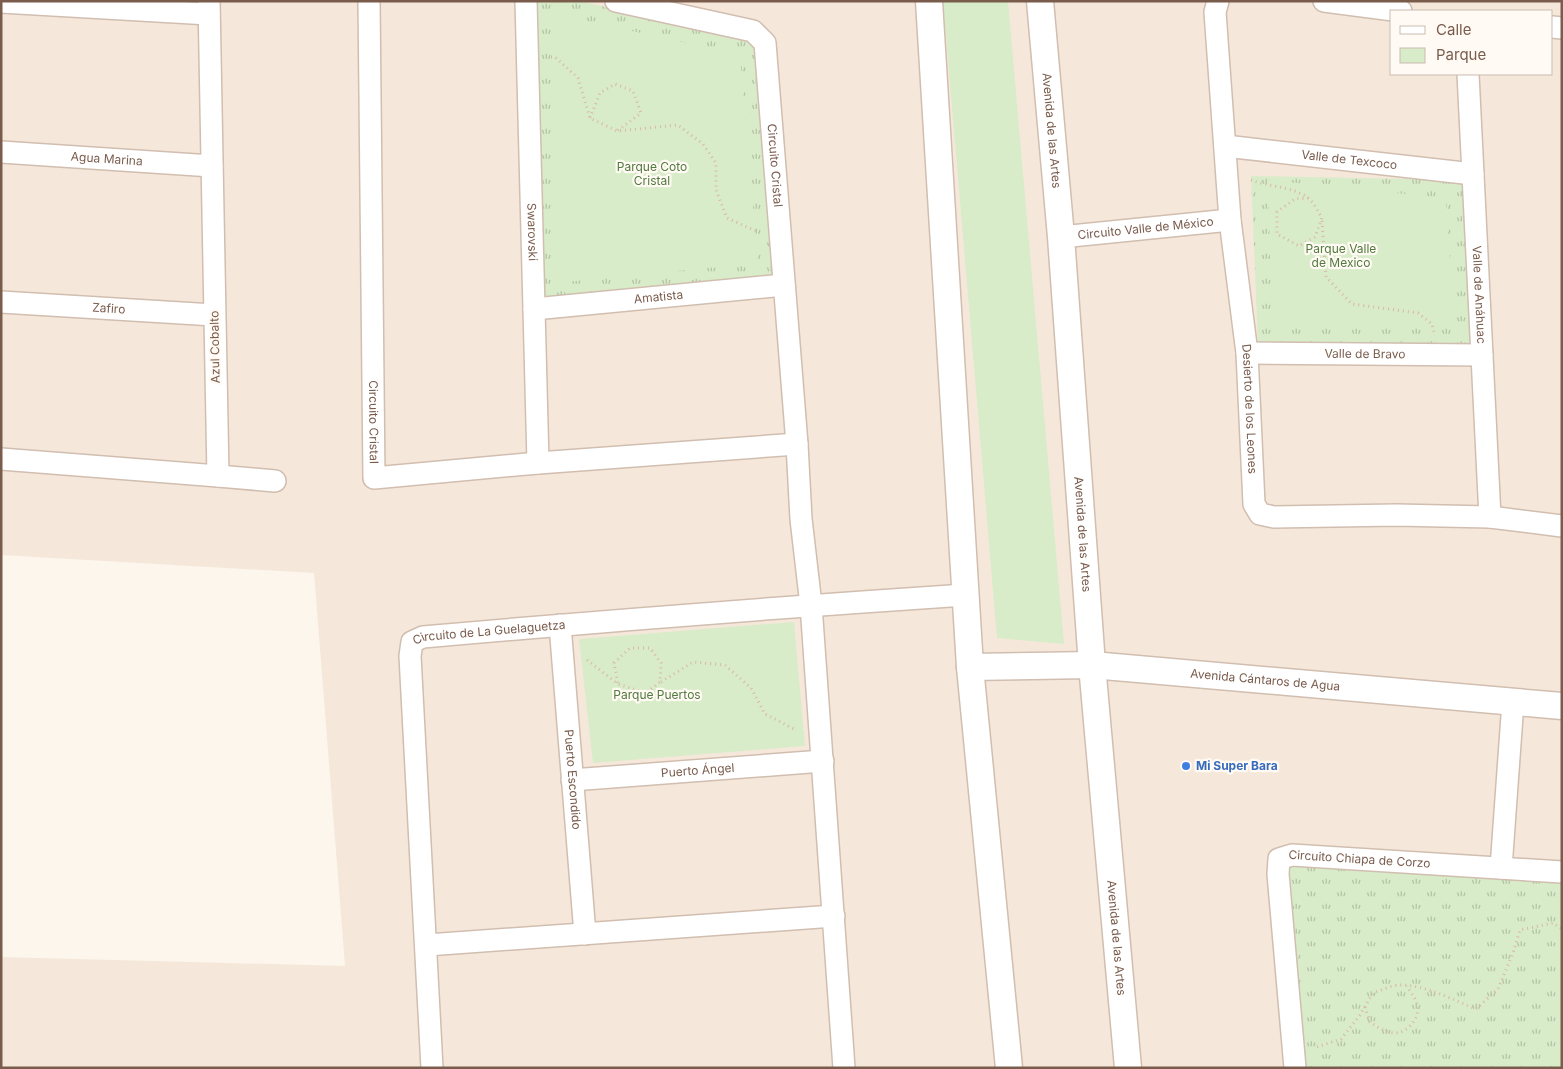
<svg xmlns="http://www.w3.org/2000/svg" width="1563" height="1069" viewBox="0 0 1563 1069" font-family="Inter,sans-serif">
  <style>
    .residential { fill: #f5e8da; fill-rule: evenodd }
    .grass { fill: url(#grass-tufts) }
    .park { fill: #d8ecc9 }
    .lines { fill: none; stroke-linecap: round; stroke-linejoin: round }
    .minor-casing { stroke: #d1beb0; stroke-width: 24 }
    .tertiary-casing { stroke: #d1beb0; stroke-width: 29 }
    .path { stroke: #d9b8a5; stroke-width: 3; stroke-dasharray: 1 4; stroke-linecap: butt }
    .minor { stroke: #fff; stroke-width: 21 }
    .tertiary { stroke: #fff; stroke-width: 26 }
    .shop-dot { fill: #3f7fe0; stroke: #fffaf3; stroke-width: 2 }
    .labels { text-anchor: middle; stroke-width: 4.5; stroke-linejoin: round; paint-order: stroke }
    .street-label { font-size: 12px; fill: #7a5c4d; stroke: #fffaf3 }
    .park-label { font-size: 12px; fill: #537a41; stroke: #fffaf3 }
    .shop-label { font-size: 12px; font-weight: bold; fill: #366cbe; stroke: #fffaf3; text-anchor: start }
  </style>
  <defs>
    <pattern id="grass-tufts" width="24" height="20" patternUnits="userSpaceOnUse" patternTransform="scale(1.25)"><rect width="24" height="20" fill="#d8ecc9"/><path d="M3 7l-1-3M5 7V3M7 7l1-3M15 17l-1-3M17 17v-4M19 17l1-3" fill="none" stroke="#b4c2a5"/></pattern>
  </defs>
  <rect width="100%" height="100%" fill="#fdf6ec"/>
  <!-- residential -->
  <path class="residential" d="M1,1H1562V1068H1V957L345,966L314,573L1,555ZM1392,11H1552V74H1392Z"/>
  <!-- grass -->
  <path class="grass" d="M531,1H579L758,41L776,278L539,298Z
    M1251,176L1463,180L1474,347L1258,345Z
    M1287,865L1562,878V1068H1298Z"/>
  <!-- park -->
  <path class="park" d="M943,1H1008L1064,644L997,638Z
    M551,13L740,55L758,263L555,283Z
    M1268,180L1446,198L1454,325L1272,324Z
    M794,622L805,746L593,763L579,639Z"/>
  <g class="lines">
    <!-- minor casing -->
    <g class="minor-casing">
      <g id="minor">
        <path id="s1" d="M369,1L374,478L538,463L797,444"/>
        <path id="s2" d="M526,1L538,463"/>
        <path id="s3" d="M616,1L753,31L765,43L797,444L801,519L811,605L844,1068"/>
        <path id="s4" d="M1218,1L1215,12L1230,220L1247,353L1254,504L1260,514L1274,517L1396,515L1490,517L1562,526"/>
        <path d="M1324,1L1401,11"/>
        <path d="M1,2L209,14"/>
        <path d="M1552,27L1562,28"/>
        <path id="s5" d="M1468,74L1490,517"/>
        <path id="s6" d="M1225,146L1473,174"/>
        <path id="s7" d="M1,152L212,166"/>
        <path id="s8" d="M1061,237L1230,220"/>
        <path id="s9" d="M1,302L214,315"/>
        <path id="s10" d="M534,309L784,285"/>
        <path id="s11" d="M1247,353L1482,355"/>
        <path d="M1,459L218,476L209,1"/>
        <path d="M218,476L275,481"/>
        <path id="s12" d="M560,625L585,934"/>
        <path id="s13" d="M572,780L823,761"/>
        <path d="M1501,868L1513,702"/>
        <path d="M427,945L834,916"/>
        <path id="s14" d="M432,1068L410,656L412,642L423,637C604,621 784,607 965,595"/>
        <path id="s15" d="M1295,1068L1278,874L1279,859L1292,855L1562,872"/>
      </g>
    </g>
    <!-- tertiary casing -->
    <g class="tertiary-casing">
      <g id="tertiary">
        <path d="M929,1L970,667L1009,1068"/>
        <path id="s16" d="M1040,1L1061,237L1092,665L1128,1068"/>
        <path id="s17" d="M970,667L1092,665L1562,706"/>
      </g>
    </g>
    <!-- path -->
    <path class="path" d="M551,57H555L578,78L590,118L617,131L678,125L703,144L716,163V190L727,218L756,231
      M590,118L600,93L615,84L633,91L641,113L617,131
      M1251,180C1269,187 1292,186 1308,198C1314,202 1318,212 1322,218L1315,237L1299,246L1277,234V212L1295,199L1309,198
      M1322,221L1326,277L1352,304L1418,313L1432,324L1434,332
      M587,660L618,684L646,693L660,682L661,663L650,648H630L614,663L618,684
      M661,682L693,662L725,665L751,688L765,714L796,730
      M1365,1007L1370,1022C1377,1027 1386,1033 1396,1033C1409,1032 1421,1016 1417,1004C1416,998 1410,992 1407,986
      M1317,1047L1341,1039L1360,1015L1373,993C1382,990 1392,985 1400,985C1426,985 1453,1000 1476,1009L1498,989L1513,953L1520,930L1553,923L1562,929"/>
    <!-- minor -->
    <use href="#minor" class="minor"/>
    <!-- tertiary -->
    <use href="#tertiary" class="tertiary"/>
  </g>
  <!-- markers -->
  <circle class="shop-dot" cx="1186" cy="766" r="5"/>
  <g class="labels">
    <!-- street labels -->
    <g class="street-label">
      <text dy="4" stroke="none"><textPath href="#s16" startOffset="130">Avenida de las Artes</textPath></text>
      <text dy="4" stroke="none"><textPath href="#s7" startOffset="106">Agua Marina</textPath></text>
      <text dy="4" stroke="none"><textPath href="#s6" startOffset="125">Valle de Texcoco</textPath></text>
      <text dy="4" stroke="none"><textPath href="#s3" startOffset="280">Circuito Cristal</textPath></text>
      <text dy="4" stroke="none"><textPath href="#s8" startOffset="85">Circuito Valle de México</textPath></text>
      <text dy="4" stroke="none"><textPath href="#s2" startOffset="231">Swarovski</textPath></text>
      <text dy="4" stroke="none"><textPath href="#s5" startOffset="221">Valle de Anáhuac</textPath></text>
      <text dy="4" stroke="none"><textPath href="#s10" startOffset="125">Amatista</textPath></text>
      <text dy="4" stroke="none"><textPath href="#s9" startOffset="108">Zafiro</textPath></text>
      <text transform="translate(215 347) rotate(-91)" y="4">Azul Cobalto</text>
      <text dy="4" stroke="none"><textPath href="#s11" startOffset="118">Valle de Bravo</textPath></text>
      <text dy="4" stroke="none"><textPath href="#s4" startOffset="410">Desierto de los Leones</textPath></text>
      <text dy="4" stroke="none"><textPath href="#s1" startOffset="421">Circuito Cristal</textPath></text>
      <text dy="4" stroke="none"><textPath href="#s16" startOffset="535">Avenida de las Artes</textPath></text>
      <text dy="4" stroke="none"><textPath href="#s14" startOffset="505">Circuito de La Guelaguetza</textPath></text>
      <text dy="4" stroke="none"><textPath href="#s17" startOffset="296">Avenida Cántaros de Agua</textPath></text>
      <text dy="4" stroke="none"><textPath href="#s13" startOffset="126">Puerto Ángel</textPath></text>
      <text dy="4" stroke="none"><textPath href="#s12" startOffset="155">Puerto Escondido</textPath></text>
      <text dy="4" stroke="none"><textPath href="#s15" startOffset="291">Circuito Chiapa de Corzo</textPath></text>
      <text dy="4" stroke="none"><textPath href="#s16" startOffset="940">Avenida de las Artes</textPath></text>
    </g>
    <!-- park labels -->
    <g class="park-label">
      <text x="652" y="171">Parque Coto<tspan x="652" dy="14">Cristal</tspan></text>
      <text x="1341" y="253">Parque Valle<tspan x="1341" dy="14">de Mexico</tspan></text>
      <text x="657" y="699">Parque Puertos</text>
    </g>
    <!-- shop labels -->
    <g class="shop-label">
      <text x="1196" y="770">Mi Super Bara</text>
    </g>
  </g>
  <!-- border -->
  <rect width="1563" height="1069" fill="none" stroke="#7a5c4d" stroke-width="5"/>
  <!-- legend -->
  <rect x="1390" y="10" width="162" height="65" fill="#fffaf3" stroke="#cabbb1"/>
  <rect x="1400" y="26" width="25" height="8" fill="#ffffff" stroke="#cabbb1"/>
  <text x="1436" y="35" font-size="15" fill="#7a5c4d">Calle</text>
  <rect x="1400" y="48" width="25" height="15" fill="#d8ecc9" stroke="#cabbb1"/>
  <text x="1436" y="60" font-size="15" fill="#7a5c4d">Parque</text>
</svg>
